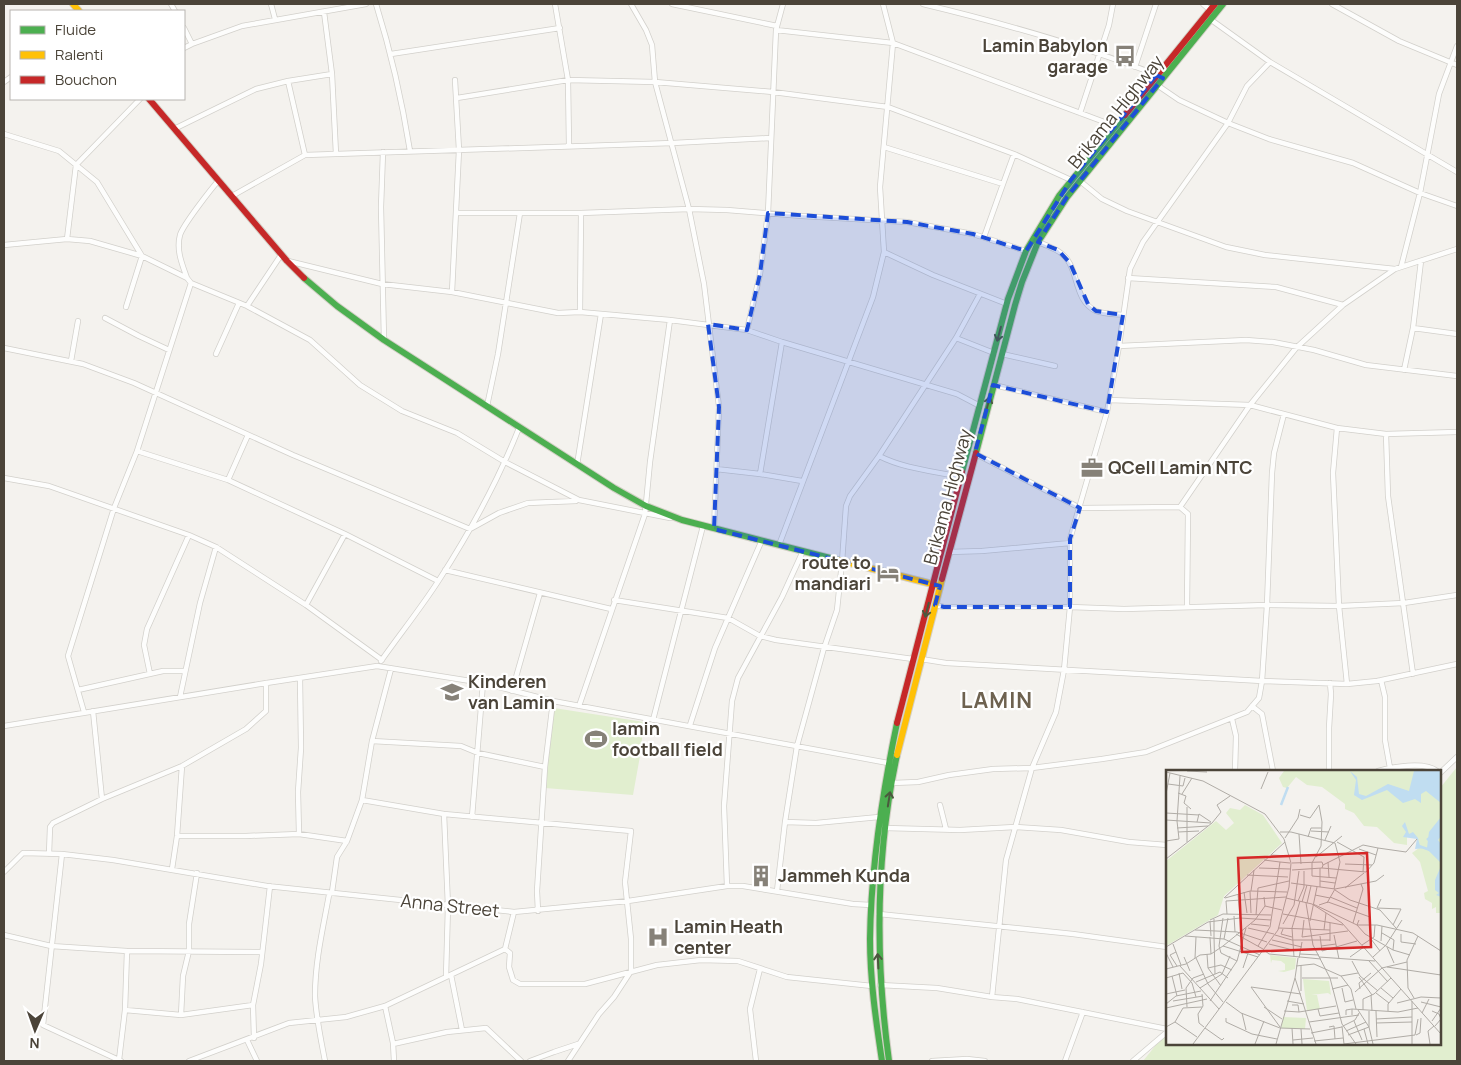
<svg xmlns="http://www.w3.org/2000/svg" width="1461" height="1065" viewBox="0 0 1461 1065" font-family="Manrope,sans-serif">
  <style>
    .green { fill: #e1eecf }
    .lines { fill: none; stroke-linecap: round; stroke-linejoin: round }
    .street-casing { stroke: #d2d0cb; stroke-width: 6 }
    .fast-casing { stroke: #d3cfc5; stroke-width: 8 }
    .slow-casing { stroke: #d3cfc5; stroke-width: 8 }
    .jam-casing { stroke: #d3cfc5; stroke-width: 8 }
    .street { stroke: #fdfdfc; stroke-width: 4.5 }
    .fast { stroke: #4caf50; stroke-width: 6 }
    .slow { stroke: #ffc107; stroke-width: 6 }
    .jam { stroke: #c62828; stroke-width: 6 }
    .oneway { stroke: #4b593e }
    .marked { fill: #1d4ed8; fill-opacity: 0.2; stroke: #1d4ed8; stroke-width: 4; stroke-dasharray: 10 6; stroke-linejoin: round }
    .labels { text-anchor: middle; stroke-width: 4.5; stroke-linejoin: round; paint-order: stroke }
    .poi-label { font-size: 18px; font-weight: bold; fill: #4b4439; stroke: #fff; text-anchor: start }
    .street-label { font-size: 18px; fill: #4b4439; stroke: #fff }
    .district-label { font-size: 22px; font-weight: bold; letter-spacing: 1px; fill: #6e6250; stroke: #fff }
    .inset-river { fill: none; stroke: #c0ddf1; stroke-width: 2.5 }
    .inset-road { fill: none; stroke: #b0aca6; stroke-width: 1 }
    .view { fill: #d62828; fill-opacity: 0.15; stroke: #d62828; stroke-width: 2.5 }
    .inset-edge { fill: none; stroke: #4b4439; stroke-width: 2.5 }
  </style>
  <rect width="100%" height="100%" fill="#f4f2ee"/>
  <!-- green -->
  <path class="green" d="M554,708L644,722L640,756L633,795L545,788Z
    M1457,767V1061H1143L1160,1040L1167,1035V1044H1440V788Z"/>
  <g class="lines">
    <!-- street casing -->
    <g class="street-casing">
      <path id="street" d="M171,4L175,11
        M271,4L275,19
        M376,4C391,52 402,101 410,151
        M555,4L568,80L569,146
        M631,4L646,30L652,45L655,82L689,209L704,284L719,407L714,529
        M672,4L777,26
        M923,4C1002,23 1081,45 1157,75
        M1203,4L1210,10
        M1332,4L1399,41L1457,65
        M324,12L332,74L336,154
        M1210,19L1270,62L1457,172
        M184,28L192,44
        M776,30L893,43L1115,126
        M184,48L192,44L242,26L366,4
        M391,54L560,28
        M1135,67L1156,4
        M288,81L305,155
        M4,82L11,77
        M1157,85L1179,100L1228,123L1269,139L1353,163L1420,193L1457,206
        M457,98L568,80L655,82L773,92L888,107L1014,154L1071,180
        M1080,113L1109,25L1113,4
        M174,129L256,89L288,81L332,74
        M4,134L59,151L97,182L142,256L126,307
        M884,147L1003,184L984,237
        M383,152L381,207L384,340
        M1080,181L1102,199L1127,211L1226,247L1265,255L1395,269
        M1003,184L1014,154
        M232,196L305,155L673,143L770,138
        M456,213H581L689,209L727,210L802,216L907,222L973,234L1026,251
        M67,239L76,165L140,99
        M1038,242C1050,247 1064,251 1070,264C1078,279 1077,302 1096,311C1103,314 1115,314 1123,315
        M4,245L67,239L90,241L142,256L187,278L191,283L247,306L310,340L360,385L402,411L457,433L505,462L579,500L670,518
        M884,252L933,275L1007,304
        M288,261L382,284L452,292L558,313L580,312L670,320L747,330L782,342L957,394L980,406
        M1401,267L1420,193L1439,94L1457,46
        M187,278C182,264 176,250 180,235C183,225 211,189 219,180
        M1128,278L1276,287L1343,305
        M452,292L459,150L455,80
        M247,306L281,255
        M580,312L581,213
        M105,318L139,336L169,350
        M1413,328L1457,334
        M747,330L760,274L768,213L776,30L783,4
        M956,338L994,353
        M1119,346L1246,340L1273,342L1314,350L1366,365L1457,376
        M4,348L83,364L134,383L293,455L470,529L499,513L528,503L576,501
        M216,354L239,303
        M1002,354L1055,366
        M71,361L78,321
        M1404,370L1413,328L1421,261
        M994,385L1107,412
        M1109,400L1250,405L1337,428L1386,434L1457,432
        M487,406L498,354L520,213
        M1337,428L1333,473L1339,606L1347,684
        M1386,434L1388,496L1413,674
        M137,451L228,480L345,534L438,581
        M976,454L1080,508L1180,507L1188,514L1187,607
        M879,456C905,469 933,471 961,477
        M577,465L601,314
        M716,469L760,474L802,481
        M760,474L782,342
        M4,478L49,486L189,535L216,547L306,605L382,660
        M228,480L248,435
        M1180,507L1250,405L1296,348L1343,305L1395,269L1457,249
        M779,545L873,297L884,252L880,187L893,43L883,4
        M949,552L982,551L1070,543
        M445,570L611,609
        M614,600L728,618L760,636L776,640L913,659
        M306,605L345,534
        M935,605L944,607H1070L1124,609L1267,605L1339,606L1404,603L1457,595
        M921,659L946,663L1262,681L1347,684L1377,681L1457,664
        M381,661C400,634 421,608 439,580C470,532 498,481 519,428
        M150,674L144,645L147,629L189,535
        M1381,680L1385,697V740L1390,768
        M78,690L163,671H185
        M512,691L540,593
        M180,697L200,603L216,547
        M579,706L645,514L650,462L670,320
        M1252,706L1262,714L1273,771
        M93,711L102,799
        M84,712L68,656L114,508L137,451L191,283
        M1232,719L1236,736L1235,771
        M653,720L703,526
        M690,725L715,648L762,540
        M4,726L260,684L377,666L483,683L553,701L888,763
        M372,741L461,746L478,753L545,767
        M1329,771V728L1331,694L1330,683
        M1378,771C1393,767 1424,761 1437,771
        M1440,773L1457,757
        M892,783L918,782L949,775L993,769L1032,768L1102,759L1146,752L1247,712L1259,698L1262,681L1267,605L1272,473L1274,453L1284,414
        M362,800L444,814L631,831L625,882L631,939V971L614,997L599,1014L568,1061
        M940,805L946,829
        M444,814L448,906L446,977
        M472,817L483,683
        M785,822L816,823L879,817
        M885,828L960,830L1015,827L1061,830L1129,842L1167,845
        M299,834L298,792L301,748L300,678
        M177,836H246L299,834L347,841
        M49,854L50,827L53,823L102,799L182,766L246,729L266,711V683
        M62,854L43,1025L121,1061
        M172,869L177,836L182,766
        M4,872L23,853L62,854L113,860L267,886L514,912L628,901L727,886H743L853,904L871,905
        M727,886L724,806L732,701L738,678L782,597L803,551
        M777,891L785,822L797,746L824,648L837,610L842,562L846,506L850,496L879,456L956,338L980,294
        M538,911L537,891L545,767L553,701
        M879,914L1073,934L1167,947
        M4,935L51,946L127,951L261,952
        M505,949L510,953L509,967L513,980L520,984H585L657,965L701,960L738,961L787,977L872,986
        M451,975L462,1030
        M880,985L937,988L992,997L1006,860L1032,768L1056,712L1064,670L1070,607V539L1107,412L1119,346L1130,269L1143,242L1228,123L1247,86L1270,62
        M992,997L1017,999L1167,1029
        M385,1006L393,1043L394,1061
        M125,1010L181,1015L253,1005
        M181,1015L183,976L189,951V924L197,873
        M254,1038L253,1005L261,964L270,886
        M247,1040L257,1061
        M393,1044L447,1032L486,1028L521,1061
        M119,1060L125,1010L127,951
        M189,1061L289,1023L346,1017L385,1006L505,949L514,912
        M325,1061C321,1040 316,1017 315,996C315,961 323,928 329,895L332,892L337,857L347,841L362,800L372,741L391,669
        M530,1061L554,1052L578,1044
        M756,1061L750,1009L760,969
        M932,1061L967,1059L985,1061
        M1065,1061L1083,1012
        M1133,1061L1167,1032"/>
    </g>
    <!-- fast casing -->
    <g class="fast-casing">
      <path id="fast" d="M304,278L337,306L384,340L614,488L646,506L682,520L838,560
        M976,453L1015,305L1022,282L1038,242L1067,197L1223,4
        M962,472L1008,299L1026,251L1059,196L1125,115
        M882,1061C876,1021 870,980 870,939C871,866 882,795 897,723
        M889,1061C875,958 875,857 897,755"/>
    </g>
    <!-- slow casing -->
    <g class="slow-casing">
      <path id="slow" d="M73,4L79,11
        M838,560L936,585
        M897,755L942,579"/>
    </g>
    <!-- jam casing -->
    <g class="jam-casing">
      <path id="jam" d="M149,99L287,261L304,278
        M1125,115L1215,4
        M942,579L976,453
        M897,723L962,472"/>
    </g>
    <!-- street -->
    <use href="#street" class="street"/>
    <!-- fast -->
    <use href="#fast" class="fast"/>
    <!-- slow -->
    <use href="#slow" class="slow"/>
    <!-- jam -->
    <use href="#jam" class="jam"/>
  </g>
  <!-- one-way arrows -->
  <defs><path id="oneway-shaft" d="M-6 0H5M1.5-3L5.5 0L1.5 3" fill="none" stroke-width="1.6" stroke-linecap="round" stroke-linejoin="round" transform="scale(1.25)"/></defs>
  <g class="oneway">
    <use href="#oneway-shaft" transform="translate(999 334) rotate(105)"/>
    <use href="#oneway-shaft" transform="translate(988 404) rotate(-75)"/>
    <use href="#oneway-shaft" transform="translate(927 610) rotate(104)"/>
    <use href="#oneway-shaft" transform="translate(889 799) rotate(-81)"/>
    <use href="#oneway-shaft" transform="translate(878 961) rotate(-93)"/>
  </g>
  <!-- marked area -->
  <path class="marked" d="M1156,75L1163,78L1067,197L1038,242L1058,250L1070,263L1088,304L1096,311L1123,315L1107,412L993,385L975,453L1080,508L1070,539V607H944L935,605L940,586L714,529L719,407L708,324L747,330L760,274L768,213L907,222L973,234L1026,251L1071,180Z"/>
  <!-- icons -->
  <defs>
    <g id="bus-bare" transform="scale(1.725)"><path d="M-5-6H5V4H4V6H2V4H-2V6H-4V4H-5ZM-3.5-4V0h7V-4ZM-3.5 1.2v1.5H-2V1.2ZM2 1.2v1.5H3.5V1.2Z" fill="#868178" stroke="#fff" stroke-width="2.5" paint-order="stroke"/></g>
    <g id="office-bare" transform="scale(1.725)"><path d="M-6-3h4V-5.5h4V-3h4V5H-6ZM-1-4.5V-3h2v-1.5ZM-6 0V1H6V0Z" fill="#868178" stroke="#fff" stroke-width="2.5" paint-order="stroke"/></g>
    <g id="hotel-bare" transform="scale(1.725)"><path d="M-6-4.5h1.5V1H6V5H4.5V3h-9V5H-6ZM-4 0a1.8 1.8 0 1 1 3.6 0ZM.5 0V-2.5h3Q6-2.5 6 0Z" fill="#868178" stroke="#fff" stroke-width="2.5" paint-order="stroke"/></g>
    <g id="school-bare" transform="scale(1.725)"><path d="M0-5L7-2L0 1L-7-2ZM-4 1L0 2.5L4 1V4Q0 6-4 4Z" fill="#868178" stroke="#fff" stroke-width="2.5" paint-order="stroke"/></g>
    <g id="stadium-bare" transform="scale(1.725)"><path d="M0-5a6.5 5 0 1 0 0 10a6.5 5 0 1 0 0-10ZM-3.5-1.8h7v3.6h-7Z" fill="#868178" stroke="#fff" stroke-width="2.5" paint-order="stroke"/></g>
    <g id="building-bare" transform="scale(1.725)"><path d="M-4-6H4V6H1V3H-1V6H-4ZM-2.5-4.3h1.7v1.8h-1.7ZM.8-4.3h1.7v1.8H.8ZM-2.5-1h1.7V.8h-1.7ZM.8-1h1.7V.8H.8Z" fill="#868178" stroke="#fff" stroke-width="2.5" paint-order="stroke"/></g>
    <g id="hospital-bare" transform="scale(1.725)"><path d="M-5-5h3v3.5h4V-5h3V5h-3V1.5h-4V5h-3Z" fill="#868178" stroke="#fff" stroke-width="2.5" paint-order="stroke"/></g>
  </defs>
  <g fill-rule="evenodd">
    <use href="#bus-bare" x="1125" y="56"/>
    <use href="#office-bare" x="1092" y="468"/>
    <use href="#hotel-bare" x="888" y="573"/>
    <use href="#school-bare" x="452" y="692"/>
    <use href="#stadium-bare" x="596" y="739"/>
    <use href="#building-bare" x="761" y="876"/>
    <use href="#hospital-bare" x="658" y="937"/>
  </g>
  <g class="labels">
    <!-- poi labels -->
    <g class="poi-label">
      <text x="1108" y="52" text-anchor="end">Lamin Babylon<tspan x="1108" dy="21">garage</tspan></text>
      <text x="1108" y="474">QCell Lamin NTC</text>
      <text x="871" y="569" text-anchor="end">route to<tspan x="871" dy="21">mandiari</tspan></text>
      <text x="468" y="688">Kinderen<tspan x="468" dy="21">van Lamin</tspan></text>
      <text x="612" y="735">lamin<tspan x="612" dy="21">football field</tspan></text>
      <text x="778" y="882">Jammeh Kunda</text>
      <text x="674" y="933">Lamin Heath<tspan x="674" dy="21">center</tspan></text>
    </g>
    <!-- street labels -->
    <g class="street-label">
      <text transform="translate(1116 112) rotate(-51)" y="6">Brikama Highway</text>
      <text transform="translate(948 497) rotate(-75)" y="6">Brikama Highway</text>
      <text transform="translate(450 906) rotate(6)" y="6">Anna Street</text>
    </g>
    <!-- district labels -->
    <g class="district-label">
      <text x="997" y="708">LAMIN</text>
    </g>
  </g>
  <!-- overview -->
  <g transform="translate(1166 770)">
    <rect width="275" height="275" fill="#f4f2ee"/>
    <path d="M118,1H275V143H270V137L266,139V133L259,129L258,123L262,121L254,92L246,83L253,78L252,68L241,66V75L228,73L211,57L198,56L188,43L179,39V34L156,17L141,15L130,7L121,18L117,17L113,8ZM79,35L97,45L116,73L58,126L52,145L0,176V91L50,51L60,60L68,53L60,43L64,38L74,40ZM104,185L130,188L129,199L118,202L112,201L119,200V194L115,191L106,190L105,193ZM137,209L163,211L165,225L162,223L145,225H151L154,239L141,241ZM117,247L140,248L139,259L115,258Z" fill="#e1eecf"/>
    <path d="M184,1L191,7L193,24L200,26L222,14L243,21L248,1H275V33L260,21L255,24V33L249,29L237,33L221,20L196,30L188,25L190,10ZM275,47V66L272,70L275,74V93L260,78L249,79L251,69L237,67L240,62L236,56L239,52L243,64L247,62L252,68L254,76L261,78L263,62ZM275,96V127L270,125L273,123L269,120V110Z" fill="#c0ddf1"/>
    <path class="inset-river" d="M263,1L266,12L275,25M115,35L122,17M261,70L275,58M253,76L275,84"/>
    <path class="inset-road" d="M21,1L41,2M0,2L37,11L99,44L118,69L125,93L123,117L112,160L27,274M2,14L17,16L19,8M95,19L102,2M12,23L20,26L18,33L25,39M0,24L4,3M16,24L26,8M21,37V72M0,43L33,45M134,45L144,48L153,35L156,52L155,76L146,93V106L170,108M0,50L45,53M31,52L33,44L45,52M11,58L42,56M145,61L163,62M12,62L33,61M114,62H125L169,73M133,64L135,94M142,67L145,58H155M119,68L132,48L134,39M159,70L165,56M0,71L13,69L11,51L14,6M171,72L198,87L197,102M193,79L210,85M105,85L123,86M150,87L176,66M0,89L46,53L55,42L51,35L64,26M98,90L114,92M162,92L163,107M126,93L156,92L157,95M179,94L206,95M93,98L124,99M156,98L157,95L197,75L212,78M126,100L156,98L200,102L208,93L212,78L240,82L251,69M81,105L122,107M154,111L169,113M125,113L169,119L210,111L218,105M154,117V98M179,118L198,103M168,119L174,92L169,73M169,120L184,130L214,140L230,158M84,121L85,143M85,121L88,100M78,122L81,143M149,125L164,128M164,127L191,138M58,128L119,72M59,128L84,121L121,122M120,128L146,134L176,153L275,264M215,129L211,138L235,139M132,131L138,117V101M136,132L141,115M140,133L147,175L164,208L176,254L190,274M141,133L145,116M161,133L169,119M147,134L191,155H211L247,163L275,181M153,135L162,132L204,147V155M99,136L116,140M61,144L60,131L120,127M117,144L177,155M90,145L92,118L123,111M68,146L69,162M57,148L53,176L55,183L71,191M74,148L105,150M48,149V167M44,150L57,144L105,145M193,150L191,155L199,164L227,180L244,185M44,151L45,166M144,151L151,117M164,153V171M187,153L197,119L195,114M85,154L103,156M117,154L128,135L133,101M227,155L235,139M82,158L108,164M113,158L164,160M117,159L115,164L126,167M29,160L71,162L101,172M158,160L160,143M216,163L228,170L227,180M70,164L97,179M235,164V172L250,174M109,165L126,170H164M168,165L173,189M19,166L58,169L94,185M154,166L156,181L191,171M44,167L45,184M48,167L49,204M136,167L182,161M136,167L138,150M58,169L62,148M205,169L214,181M106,170L136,177M215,171L216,156M7,174L15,195M103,174L127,180M196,175L208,167L209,155M57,176L92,187M92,176L104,157L114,92L124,93M155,176L170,174M0,177L42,152L74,148L72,124M221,177L228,193M98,180L103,184L155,189M10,182L4,185L11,196M0,183L7,197M41,184L42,198L55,216M134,184L153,185M18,187L24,201M128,187L126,158L134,131M153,187L209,191M184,187L198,177M207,187L220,175L236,150M29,188L30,167M30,188L42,214L57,232M132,188L129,208L150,274M133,188L136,172M186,191L194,206L212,221M203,191L222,212M135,195V221M14,196L53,239M130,196L148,194L175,206L185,219L190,239M221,197L275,205M42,198L55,195L66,200M77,198L82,183M0,199L20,194L34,185L45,184L57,176L89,150L99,136L98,127M13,203L16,219M6,206L11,226M175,206L192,203M193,207L206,225M0,208L17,203L26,213L30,227M136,208H172M30,212L54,202L62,208M34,218L56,204L64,186M176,218L179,232L187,230M215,218L227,228M166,219L182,215M194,219L193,213L205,203M189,222L216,198L241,192M210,223L223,233M0,224L19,220M36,224L37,236L32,244L33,253L38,257M205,225L206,241M248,228L242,218L241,190L252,166M7,231L37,226M44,231L71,191L80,158M121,231L138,234M60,232L75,243L114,258L144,259M255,232L275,237M231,233L255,227L275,228M0,234L10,226L35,221M126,235H132L133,242L170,236M21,237L20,218L27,208L38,204M98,237L116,249M0,238L41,229M152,239L154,246L173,243M186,239L232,242L252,238M192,240L203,257L207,274M197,240V229L208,224L225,208M118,241L133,242M210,241L211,267M222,241V234L235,219M266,241L273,244L275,249L269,256M76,243L80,260M256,243L263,229M180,245V240L186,239V245M60,248V252L86,264L111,269M210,249L246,247M188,251L196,270M266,251L275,238M9,252L31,267M143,252L193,245M210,253L246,252M176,256L178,274M177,256L189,250L193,243M0,257L9,252L17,238L36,237M114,257L85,217L135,224M163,257L168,256L169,269M39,258L56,270L58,268M126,258L127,274M135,259L136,274M198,259L202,274M180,261L200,252M145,263L176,257M182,265L203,257V241M250,265L254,263L255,248M127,270L147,268M148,271L177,268M89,274L98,251M110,274L129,208M178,274L249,265L252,249M246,274V231M264,274L262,261L268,256"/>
    <path class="view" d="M201,83L205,177L76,182L72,88Z"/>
    <rect width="275" height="275" class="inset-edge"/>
  </g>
  <!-- border -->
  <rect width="1461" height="1065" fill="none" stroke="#4b4439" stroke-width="10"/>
  <!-- legend -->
  <rect x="10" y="10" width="175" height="90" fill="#ffffff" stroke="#b7b4b0"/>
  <rect x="20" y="26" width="25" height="8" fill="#4caf50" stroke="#b7b4b0"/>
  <text x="55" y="35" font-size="15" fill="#4b4439">Fluide</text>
  <rect x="20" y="51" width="25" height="8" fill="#ffc107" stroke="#b7b4b0"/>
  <text x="55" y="60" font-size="15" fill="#4b4439">Ralenti</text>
  <rect x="20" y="76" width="25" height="8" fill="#c62828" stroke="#b7b4b0"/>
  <text x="55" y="85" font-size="15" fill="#4b4439">Bouchon</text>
  <!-- north arrow -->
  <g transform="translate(35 1030) rotate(182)" stroke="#ffffff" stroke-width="4" paint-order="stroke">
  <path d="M0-4L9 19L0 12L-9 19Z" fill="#4b4439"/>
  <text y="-8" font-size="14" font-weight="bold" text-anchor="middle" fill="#4b4439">N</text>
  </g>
</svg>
